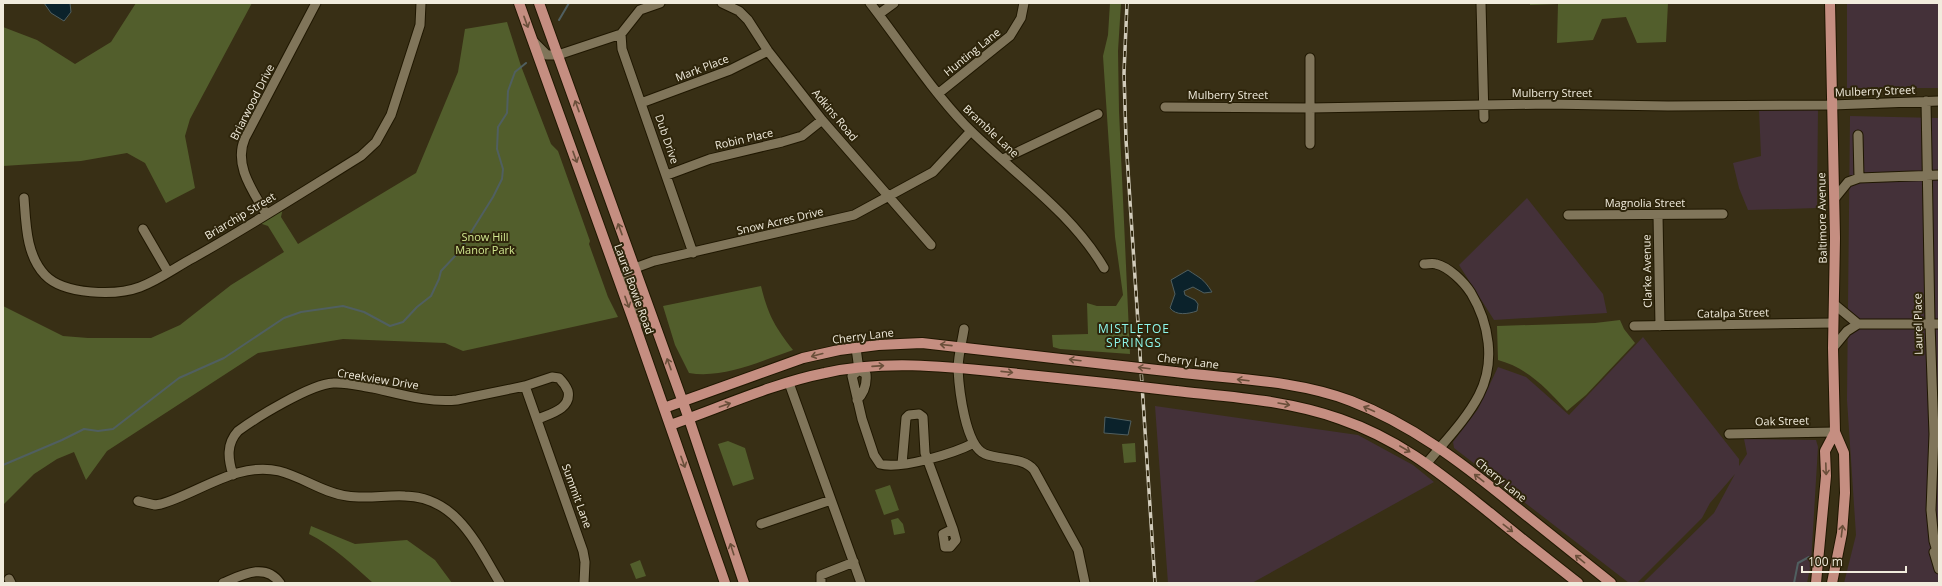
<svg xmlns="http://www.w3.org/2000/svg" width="1942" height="586" viewBox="0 0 1942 586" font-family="'Open Sans',sans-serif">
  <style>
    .commercial { fill: #443139 }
    .green { fill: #525e2c }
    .water { fill: #0b222b; stroke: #505f60 }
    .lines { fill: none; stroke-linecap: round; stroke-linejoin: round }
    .stream { stroke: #505f60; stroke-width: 2 }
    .minor-casing { stroke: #1f1700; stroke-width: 11 }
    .major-casing { stroke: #1f1700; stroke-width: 12 }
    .minor { stroke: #80755a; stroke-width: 9 }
    .major { stroke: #c58e81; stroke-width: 10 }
    .rail-casing { stroke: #d2ccbb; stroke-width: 3.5 }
    .rail { stroke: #2e250b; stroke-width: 2; stroke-dasharray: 6; stroke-linecap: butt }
    .major-bridge-casing { stroke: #1f1700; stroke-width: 12; stroke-linecap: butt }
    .major-bridge { stroke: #c58e81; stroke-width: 10 }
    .oneway { stroke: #6a4f3a }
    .labels { text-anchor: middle; stroke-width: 4; stroke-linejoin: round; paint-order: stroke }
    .street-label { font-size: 11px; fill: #f1ecdd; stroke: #2e250b }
    .park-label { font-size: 11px; fill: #d1e78f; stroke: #2e250b }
    .neighbourhood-label { font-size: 12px; letter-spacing: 1px; fill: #8df7eb; stroke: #2e250b }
  </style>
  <rect width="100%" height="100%" fill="#382f15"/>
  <!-- commercial -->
  <path class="commercial" d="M1847,3H1939V88H1847Z
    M1818,108L1817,208L1748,210L1739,188L1733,163L1761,156L1759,109Z
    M1850,116L1939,118V583H1844L1856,535L1847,400Z
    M1527,198L1603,294L1607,313L1494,320L1459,265Z
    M1643,337L1739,459V466L1747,454L1744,439L1816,440L1818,447L1811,563L1807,583H1643L1714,513L1735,474L1710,503L1702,518L1637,583H1629L1454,448L1453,442L1478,409L1498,367L1526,377L1569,415Z
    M1155,406L1358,435L1413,465L1434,482L1252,583H1168Z"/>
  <!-- green -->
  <path class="green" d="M136,3H252L190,119L185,136L195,188L166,203L145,163L127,153L81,161L3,166V27L37,40L75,64L111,42Z
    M1110,3H1121L1118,51L1119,111L1130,354L1060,349L1053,347L1052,335L1088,334L1087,303L1097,306H1116L1123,295L1115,237L1103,56L1108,35Z
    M1530,3H1668L1666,42L1637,43L1626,17L1602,19L1593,40L1557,43L1558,4L1530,5Z
    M507,22L521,66L551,144L558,151L590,241L589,244L608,297L618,317L463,351L445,343L343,339L258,353L107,451L86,480L74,452L57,459L34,474L3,505V306L63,336L88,338H151L180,325L231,285L284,252L268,226L259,223L283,208L281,217L298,244L416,173L458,72L465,29Z
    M761,286C768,315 775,327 793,350C761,361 723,379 689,373L675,345L663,306Z
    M1620,320L1624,329L1635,343L1586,395L1567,411C1547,389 1528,368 1498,360L1497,326L1595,323Z
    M728,441L745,448L754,479L733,486L718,444Z
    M1135,443L1136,462L1124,463L1122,444Z
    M890,485L899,510L884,515L875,490Z
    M898,518L903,524L905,533L894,535L891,520Z
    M311,526L355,544L407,540L435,560L452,583H373C353,565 333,546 309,534Z
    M640,560L646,576L636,579L630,564Z"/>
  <!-- water -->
  <path class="water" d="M44,3H70L71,12L64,21L51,13Z
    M1188,270C1201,279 1203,278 1212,292L1204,293L1193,287L1184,291L1185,295L1195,300L1198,304L1197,311C1188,314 1176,316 1170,308L1175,294L1171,280Z
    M1105,417L1131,421L1128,435L1104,433Z"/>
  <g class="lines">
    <!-- stream -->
    <path class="stream" d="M559,20L569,3
      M3,465L62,440L84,429L98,431L113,429L179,378L224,358L284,318L301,312L343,306L364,312L390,326L403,322L417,307L431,296L439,279L441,271L458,253L493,197L502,179L503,169L497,149L498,127L507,113L508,91L515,72L526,63
      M1794,583L1798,563L1809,557"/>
    <!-- minor casing -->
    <g class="minor-casing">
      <path id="minor" d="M722,3L739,11L748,20L768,51L822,120L931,245
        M870,3C901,43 930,88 965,125C1011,172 1070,210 1104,268
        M1481,3L1484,118
        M879,14L894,3
        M621,34L622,49L693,253
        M533,41L547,55H558L621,34L640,10L660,3
        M1310,58V144
        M939,93L1010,36L1021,18L1024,3
        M1926,101L1930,324L1934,434L1931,510L1934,541L1939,558
        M641,103L730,70L768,51
        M1165,107L1310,108L1547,104L1668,106L1832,105L1939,101
        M1858,135L1859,178
        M1003,159L1098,114
        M667,175L710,159L782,142L802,136L822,120
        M24,198C26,224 26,255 45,275C64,295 116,296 140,287C159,280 176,267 193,258C250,226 306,190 361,156L376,142L391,115L420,25L421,3
        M1835,198L1848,182L1859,178L1939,175
        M266,214C253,191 233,165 245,138L316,3
        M1568,215L1723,214
        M1658,215L1660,326
        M143,229L168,272
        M1424,264C1428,264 1433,263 1436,264C1449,267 1464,282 1471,293C1489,323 1496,362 1479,395C1466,420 1445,441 1427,463
        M1834,304L1858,324
        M1634,326L1833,323
        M636,328L638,308L629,286L626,274L635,268L654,261L854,215L933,172L971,131
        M964,329C962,342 958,356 958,369C959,388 965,446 985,454C1000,460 1024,457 1034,470L1078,550L1085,583
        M856,348L859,370
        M1833,348L1847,331L1858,324H1939
        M859,370L852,376L862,419L874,455L880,464C900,470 955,453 974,443
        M789,383L861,583
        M525,386L583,551L585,562L584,583
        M857,400C864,393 867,384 866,374L859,370
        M1729,434L1835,432
        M902,464L906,418L909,415L919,414L923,417L925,453L953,529L956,540L950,547H945L943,534L953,529
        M233,475C228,459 226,444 238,431C257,417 311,384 333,383C346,382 360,386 373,388C400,394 429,403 457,400L525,386L552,377L559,378C563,382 566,386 568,391C572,409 549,414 538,419
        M138,501L155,505L161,504C199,493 238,461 279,471C303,477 323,493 347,496C366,499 386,495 405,496C457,497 477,545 500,583
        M761,524L831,500
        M1934,552L1939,569
        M9,579L11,583
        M223,583C242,575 265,562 280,583
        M821,583V575L854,562"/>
    </g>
    <!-- major casing -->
    <g class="major-casing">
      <path id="major" d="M519,3L636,328L725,583
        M539,3L689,419L744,583
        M1830,3L1835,238L1833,348L1835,432L1844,453L1845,493L1842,533L1832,583
        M1175,372C1232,379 1297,380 1351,401C1411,424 1462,463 1511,503C1545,530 1578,557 1611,583
        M1176,391C1231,397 1287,400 1340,419C1401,440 1441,474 1490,513C1519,537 1549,560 1578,583
        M664,408L803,358L839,350L878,345L922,343L1113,365
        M670,425C719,408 774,383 825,373C883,360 942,366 1000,372C1038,376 1077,380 1115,384
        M1816,583L1826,476L1825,451L1835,432"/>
    </g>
    <!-- minor -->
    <use href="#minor" class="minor"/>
    <!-- major -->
    <use href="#major" class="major"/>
    <!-- rail casing -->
    <g class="rail-casing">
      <path id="rail" d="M1127,3L1124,73L1126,140L1155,583"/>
    </g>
    <!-- rail -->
    <use href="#rail" class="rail"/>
    <!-- major-bridge casing -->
    <g class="major-bridge-casing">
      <path id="major-bridge" d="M1113,365L1175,372
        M1115,384L1176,391"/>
    </g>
    <!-- major-bridge -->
    <use href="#major-bridge" class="major-bridge"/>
  </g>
  <!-- one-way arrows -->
  <defs><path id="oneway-shaft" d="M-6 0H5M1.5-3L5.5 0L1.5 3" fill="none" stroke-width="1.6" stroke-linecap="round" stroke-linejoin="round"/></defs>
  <g class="oneway">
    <use href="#oneway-shaft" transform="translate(526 22) rotate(70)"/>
    <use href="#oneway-shaft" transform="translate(577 106) rotate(-110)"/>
    <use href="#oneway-shaft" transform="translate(575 157) rotate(70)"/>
    <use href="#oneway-shaft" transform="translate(620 229) rotate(-110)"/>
    <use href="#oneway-shaft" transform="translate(627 302) rotate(70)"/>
    <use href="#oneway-shaft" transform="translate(946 345) rotate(-174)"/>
    <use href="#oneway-shaft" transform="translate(817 355) rotate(165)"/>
    <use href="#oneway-shaft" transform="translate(1075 360) rotate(-173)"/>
    <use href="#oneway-shaft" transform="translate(669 364) rotate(-110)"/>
    <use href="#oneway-shaft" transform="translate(878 366) rotate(-4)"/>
    <use href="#oneway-shaft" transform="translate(1144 368) rotate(-173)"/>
    <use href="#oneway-shaft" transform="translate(1007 372) rotate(6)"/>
    <use href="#oneway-shaft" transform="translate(1243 380) rotate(-173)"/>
    <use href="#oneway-shaft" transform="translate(1284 404) rotate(10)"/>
    <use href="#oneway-shaft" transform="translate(725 405) rotate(-19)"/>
    <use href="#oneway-shaft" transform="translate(1369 409) rotate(-156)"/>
    <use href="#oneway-shaft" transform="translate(1405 449) rotate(30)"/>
    <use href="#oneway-shaft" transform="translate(683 462) rotate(70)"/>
    <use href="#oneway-shaft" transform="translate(1826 469) rotate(88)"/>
    <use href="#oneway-shaft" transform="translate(1479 478) rotate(-142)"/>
    <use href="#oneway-shaft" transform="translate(1508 528) rotate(38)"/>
    <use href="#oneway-shaft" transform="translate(1842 531) rotate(-83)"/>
    <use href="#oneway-shaft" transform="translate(732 549) rotate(-108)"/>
    <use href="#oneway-shaft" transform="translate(1580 559) rotate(-141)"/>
  </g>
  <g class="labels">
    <!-- street labels -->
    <g class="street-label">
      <text transform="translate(972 52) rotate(-39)" y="4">Hunting Lane</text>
      <text transform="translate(702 68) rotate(-21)" y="4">Mark Place</text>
      <text transform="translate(1875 91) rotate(-2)" y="4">Mulberry Street</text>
      <text x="1552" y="97">Mulberry Street</text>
      <text x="1228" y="99">Mulberry Street</text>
      <text transform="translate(252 102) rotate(-63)" y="4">Briarwood Drive</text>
      <text transform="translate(835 115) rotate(50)" y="4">Adkins Road</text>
      <text transform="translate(991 131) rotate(43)" y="4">Bramble Lane</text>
      <text transform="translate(667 139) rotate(71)" y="4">Dub Drive</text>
      <text transform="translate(744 139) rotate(-13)" y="4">Robin Place</text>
      <text x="1645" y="207">Magnolia Street</text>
      <text transform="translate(240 216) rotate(-31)" y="4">Briarchip Street</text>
      <text transform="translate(1822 218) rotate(-91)" y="4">Baltimore Avenue</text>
      <text transform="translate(780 221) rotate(-13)" y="4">Snow Acres Drive</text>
      <text transform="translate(1647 271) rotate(-91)" y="4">Clarke Avenue</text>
      <text transform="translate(634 289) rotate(70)" y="4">Laurel Bowie Road</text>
      <text transform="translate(1733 313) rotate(-1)" y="4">Catalpa Street</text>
      <text transform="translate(1918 324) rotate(-91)" y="4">Laurel Place</text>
      <text transform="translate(863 336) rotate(-7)" y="4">Cherry Lane</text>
      <text transform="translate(1188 361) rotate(7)" y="4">Cherry Lane</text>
      <text transform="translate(378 379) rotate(9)" y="4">Creekview Drive</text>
      <text transform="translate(1782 421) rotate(-1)" y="4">Oak Street</text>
      <text transform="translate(1501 480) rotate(39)" y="4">Cherry Lane</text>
      <text transform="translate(577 496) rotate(70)" y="4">Summit Lane</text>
    </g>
    <!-- park labels -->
    <g class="park-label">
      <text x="485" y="241">Snow Hill<tspan x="485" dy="13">Manor Park</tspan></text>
    </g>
    <!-- neighbourhood labels -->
    <g class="neighbourhood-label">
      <text x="1134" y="333">MISTLETOE<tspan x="1134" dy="14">SPRINGS</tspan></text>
    </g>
  </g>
  <!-- border -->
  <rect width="1942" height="586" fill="none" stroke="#f1ecdd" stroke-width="8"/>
  <!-- scale -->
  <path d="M1802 566v6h104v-6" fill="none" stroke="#f1ecdd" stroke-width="2"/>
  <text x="1808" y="566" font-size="12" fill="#f1ecdd" stroke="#2e250b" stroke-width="3" paint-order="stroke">100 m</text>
</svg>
